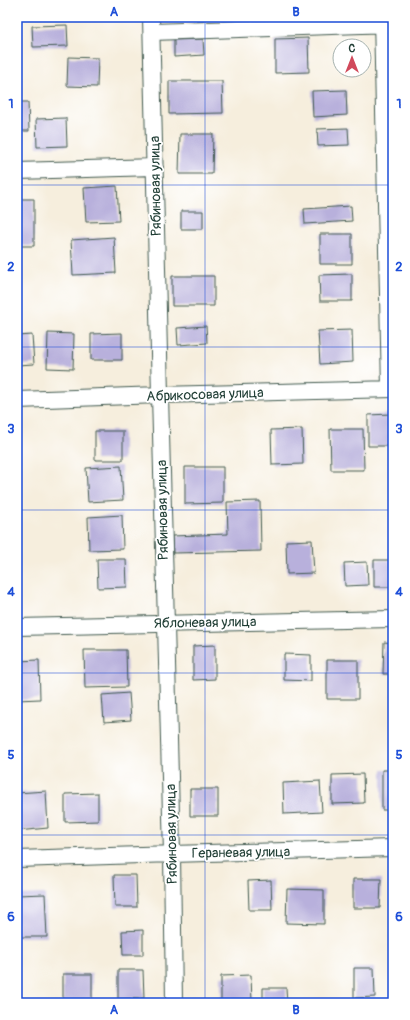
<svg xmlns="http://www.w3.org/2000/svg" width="410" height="1020" viewBox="0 0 410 1020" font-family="Pangolin,sans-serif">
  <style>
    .building { fill: #b8b0dc }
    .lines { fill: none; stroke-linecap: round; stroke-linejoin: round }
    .minor-casing { stroke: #3f584d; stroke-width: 18 }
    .minor { stroke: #fff; stroke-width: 16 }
    .grid { fill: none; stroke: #1d4ed8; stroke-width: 1; stroke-opacity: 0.55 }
    .labels { text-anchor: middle; stroke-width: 3.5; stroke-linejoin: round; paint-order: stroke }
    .street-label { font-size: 14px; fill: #1f3d34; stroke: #fff }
    .neatline { fill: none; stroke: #1d4ed8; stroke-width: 1.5 }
    .grid-label { font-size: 13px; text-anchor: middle; font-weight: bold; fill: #1d4ed8 }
  </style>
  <rect width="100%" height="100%" fill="#fff"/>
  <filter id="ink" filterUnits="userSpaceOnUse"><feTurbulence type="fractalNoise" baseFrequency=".025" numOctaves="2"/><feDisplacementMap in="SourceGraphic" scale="8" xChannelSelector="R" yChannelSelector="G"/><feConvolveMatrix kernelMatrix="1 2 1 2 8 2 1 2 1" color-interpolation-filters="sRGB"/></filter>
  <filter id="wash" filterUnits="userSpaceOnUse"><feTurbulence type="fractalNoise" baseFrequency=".012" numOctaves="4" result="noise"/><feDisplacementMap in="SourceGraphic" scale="16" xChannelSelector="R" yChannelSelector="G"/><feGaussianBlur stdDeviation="0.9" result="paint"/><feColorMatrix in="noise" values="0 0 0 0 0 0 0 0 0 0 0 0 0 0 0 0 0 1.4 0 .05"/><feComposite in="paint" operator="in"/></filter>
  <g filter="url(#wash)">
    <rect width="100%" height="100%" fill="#f6eedd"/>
    <g id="blocks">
      <!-- building -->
      <path class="building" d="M67,25L68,46L33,47L32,26Z
        M308,38L309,72L275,73V39Z
        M203,39L204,55L174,57V40Z
        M68,57L98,58L97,87L67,86Z
        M169,81H222L223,113L169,114Z
        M346,90L347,115L313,117L312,91Z
        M17,102H28L29,131H17Z
        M66,118L67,146L37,147L36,119Z
        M348,128L349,145L318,146L317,129Z
        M180,134H213L212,174H179Z
        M117,186L119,221L86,222L84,188Z
        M17,199H34V246H17Z
        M351,206L352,221L305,224L304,209Z
        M181,211H203V229H181Z
        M320,234H352V264H320Z
        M114,237L116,273L73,275L71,240Z
        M352,274V301H320L319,275Z
        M172,276H214V306H172Z
        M206,326L207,343L178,345L177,328Z
        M352,330L353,362L320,364L318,331Z
        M48,333L74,334L73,369L47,368Z
        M122,333V360H91V334Z
        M32,335L34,364L17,365V336Z
        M391,414L392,430H393V446H368V415Z
        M302,429L303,464L272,465L271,430Z
        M330,429H363L364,470H331Z
        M95,431H123V460H95Z
        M121,466L123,500L88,502L86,468Z
        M185,467H223V503L185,504Z
        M260,501L261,551L173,553L172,536L228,534L227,502Z
        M122,515L123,549L89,550L88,517Z
        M312,540L314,573L287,574L286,541Z
        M97,559H126L127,587L98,588Z
        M374,560H393V587H374Z
        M367,562L368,585L345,586L344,563Z
        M384,642L393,643V674H383Z
        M215,645V679L193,680V646Z
        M84,650H126L127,687L85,688Z
        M284,654L311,655V681L284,680Z
        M39,660L40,699L17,700V661Z
        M327,660H358V699H327Z
        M129,693L131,720L104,722L102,695Z
        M382,770H393V810H382Z
        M363,774L364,803L332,804V775Z
        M320,781L322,812L284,814L283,783Z
        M190,789H218V816H190Z
        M46,791L48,828L17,831V793Z
        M98,793V821L65,822V794Z
        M114,875H136L137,907H115Z
        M353,879H381L380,908H353Z
        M271,880L272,910H249L248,881Z
        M287,889L324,890V924L286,923Z
        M45,894L47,937H17V895Z
        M143,930V955H123L122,931Z
        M354,968H374L375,997L354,998Z
        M118,970H143L144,998L118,999Z
        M63,974H92V1003H63Z
        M251,975L252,1003H221V976Z
        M263,988H286L287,1003H263Z"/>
    </g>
  </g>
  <g filter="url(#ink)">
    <use href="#blocks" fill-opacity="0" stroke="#3f584d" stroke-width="1"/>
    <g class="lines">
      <!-- minor casing -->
      <g class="minor-casing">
        <path id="minor" d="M151,17L160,395L172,854L174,1003
          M382,17L390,389
          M152,32L392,24
          M17,171L155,167
          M17,400L160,395L393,389
          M17,627L393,619
          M17,859L172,854L393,848"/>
      </g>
      <!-- minor -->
      <use href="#minor" class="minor"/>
    </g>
  </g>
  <!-- grid -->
  <path class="grid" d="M205,17V1003M17,185H393M17,347H393M17,510H393M17,673H393M17,835H393"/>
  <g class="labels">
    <!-- street labels -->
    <g class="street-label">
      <text transform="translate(155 186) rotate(-91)" y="5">Рябиновая улица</text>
      <text transform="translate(205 394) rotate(-2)" y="5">Абрикосовая улица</text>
      <text transform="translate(162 510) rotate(-91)" y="5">Рябиновая улица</text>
      <text transform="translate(205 622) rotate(-1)" y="5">Яблоневая улица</text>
      <text transform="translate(171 834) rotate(-91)" y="5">Рябиновая улица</text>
      <text transform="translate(241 852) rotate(-1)" y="5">Гераневая улица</text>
    </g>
  </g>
  <!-- margin -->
  <rect width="410" height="1020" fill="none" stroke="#fff" stroke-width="44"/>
  <!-- north arrow -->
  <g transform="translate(352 58)"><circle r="19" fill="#ffffff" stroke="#a5b1ae"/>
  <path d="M0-3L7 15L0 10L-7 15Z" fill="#d1495b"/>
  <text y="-6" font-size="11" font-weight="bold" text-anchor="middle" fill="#1f3d34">С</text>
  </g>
  <rect x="22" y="22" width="366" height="976" class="neatline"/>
  <g class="grid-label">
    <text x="114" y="16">A</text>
    <text x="296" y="16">B</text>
    <text x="11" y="108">1</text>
    <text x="399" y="108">1</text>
    <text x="11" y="271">2</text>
    <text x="399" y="271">2</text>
    <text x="11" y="433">3</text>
    <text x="399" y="433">3</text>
    <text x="11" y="596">4</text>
    <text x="399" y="596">4</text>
    <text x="11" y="759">5</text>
    <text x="399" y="759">5</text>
    <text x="11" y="921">6</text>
    <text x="399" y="921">6</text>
    <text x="114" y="1014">A</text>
    <text x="296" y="1014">B</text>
  </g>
</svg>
